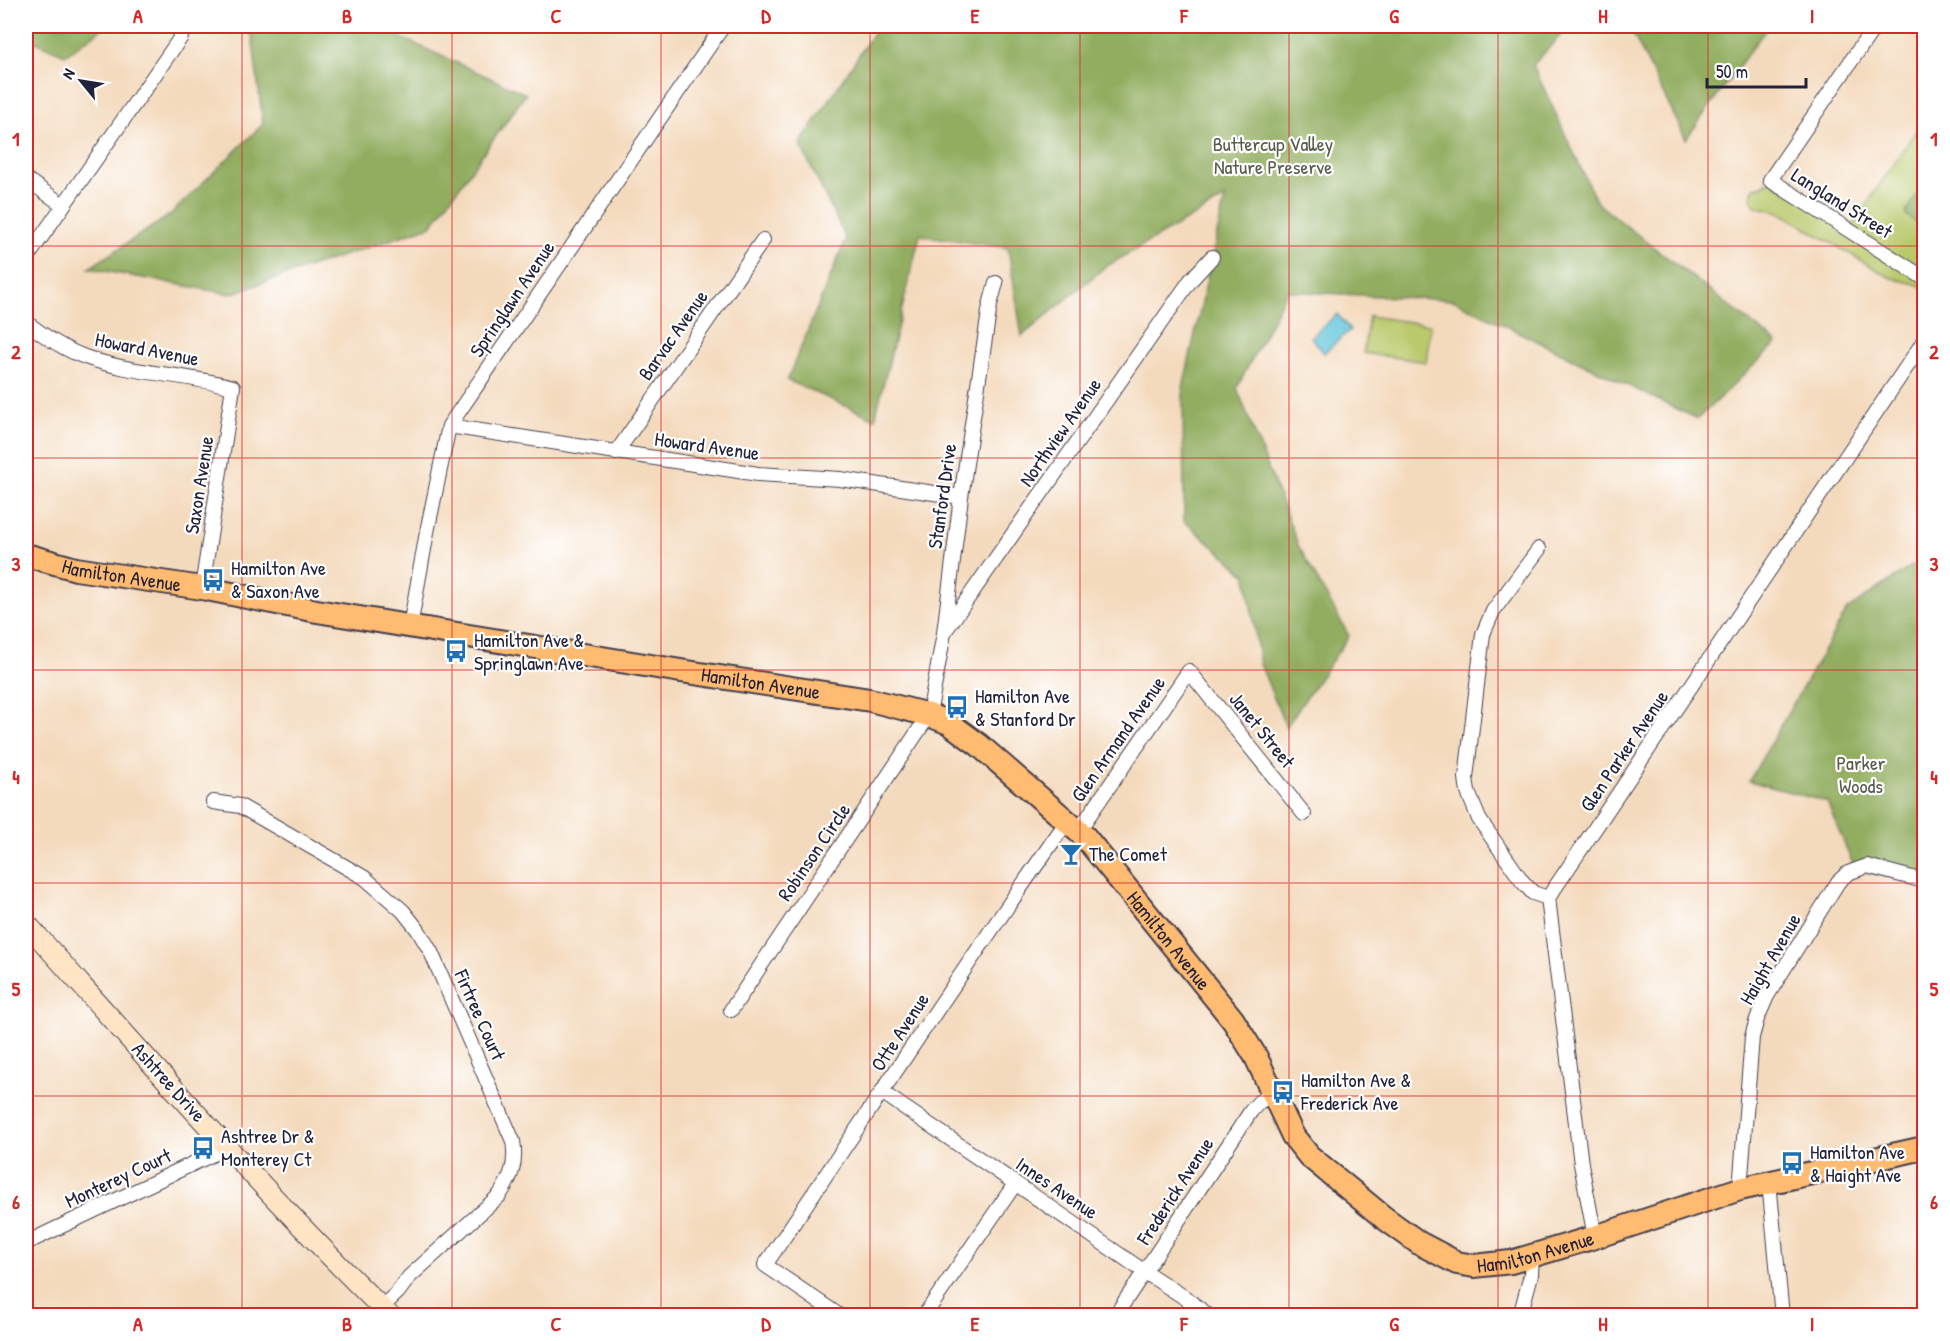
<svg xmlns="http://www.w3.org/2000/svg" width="1950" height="1341" viewBox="0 0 1950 1341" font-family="'Patrick Hand',sans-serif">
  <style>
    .green { fill: #b9c96c; stroke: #6e7654; stroke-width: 1.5 }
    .forest { fill: #92ad60; stroke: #5a684e; stroke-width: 1.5 }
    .water { fill: #5cc3d9; stroke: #3f728a; stroke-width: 1.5 }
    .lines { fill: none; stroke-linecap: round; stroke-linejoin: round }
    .street-casing { stroke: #423e4e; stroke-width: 16 }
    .secondary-casing { stroke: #423e4e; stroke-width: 22 }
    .primary-casing { stroke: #423e4e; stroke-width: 26 }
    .street { stroke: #fff; stroke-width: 14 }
    .secondary { stroke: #ffe4c6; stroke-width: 20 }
    .primary { stroke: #ffbb71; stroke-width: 22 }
    .grid { fill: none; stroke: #d62828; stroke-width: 1.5; stroke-opacity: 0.55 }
    .labels { text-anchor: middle; stroke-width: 4.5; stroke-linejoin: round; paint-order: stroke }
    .park-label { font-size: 20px; fill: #575c4c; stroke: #fff }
    .street-label { font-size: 20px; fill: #22223b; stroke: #fff }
    .poi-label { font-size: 20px; fill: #22223b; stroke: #fff; text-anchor: start }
    .neatline { fill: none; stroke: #d62828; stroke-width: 2 }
    .grid-label { font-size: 20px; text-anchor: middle; font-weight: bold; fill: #d62828 }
  </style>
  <rect width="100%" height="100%" fill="#fff"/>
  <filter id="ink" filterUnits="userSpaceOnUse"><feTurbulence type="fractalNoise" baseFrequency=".0167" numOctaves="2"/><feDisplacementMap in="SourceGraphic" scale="12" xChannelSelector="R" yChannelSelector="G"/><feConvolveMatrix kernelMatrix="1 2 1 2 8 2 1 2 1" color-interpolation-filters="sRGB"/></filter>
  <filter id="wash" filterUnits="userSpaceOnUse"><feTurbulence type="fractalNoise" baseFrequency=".008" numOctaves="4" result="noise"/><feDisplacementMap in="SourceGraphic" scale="24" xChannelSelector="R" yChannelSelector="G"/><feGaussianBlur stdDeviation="1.35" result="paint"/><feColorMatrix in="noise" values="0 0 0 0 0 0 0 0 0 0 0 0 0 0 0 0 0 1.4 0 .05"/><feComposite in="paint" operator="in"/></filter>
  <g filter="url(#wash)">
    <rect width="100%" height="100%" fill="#f4dabd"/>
    <!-- green -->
    <path class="green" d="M1924,119V288C1913,281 1901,282 1889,277L1779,212L1755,206L1751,198L1753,187L1762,186L1770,180L1849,230Z
      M1369,316L1431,325L1426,362L1363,353Z"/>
    <!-- forest -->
    <path class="forest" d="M26,26H106L65,55L26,38Z
      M235,26H375L526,94L431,226L230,294L89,268L170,215L263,124L252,35Z
      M878,26H1569L1533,65L1597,203L1777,343L1697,419L1453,300L1287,291L1237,388L1299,547L1349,636L1286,727L1260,664L1246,575L1184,521L1183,388L1225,198L1105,267L1022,336L1008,248L920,235L875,419L787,380L846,239L800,144Z
      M1629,26H1768L1686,139Z
      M1924,184V229L1905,214Z
      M1924,558V885L1855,869L1827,802L1749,781L1847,610Z"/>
    <!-- water -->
    <path class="water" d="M1337,314L1350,330L1324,353L1311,337Z"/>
  </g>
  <g filter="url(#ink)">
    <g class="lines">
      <!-- street casing -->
      <g class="street-casing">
        <path id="street" d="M1875,26L1770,180L1924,278
          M26,179L63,205
          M26,259L181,37
          M26,322C44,336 63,349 85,357C132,374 185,374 233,387L202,588
          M449,426L758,474L840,479L961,497
          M616,453L763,240
          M1539,549L1493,611L1483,634L1466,778L1468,792L1479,819L1522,881L1533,893L1548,898
          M410,627L427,532L449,426L723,26
          M945,631L1190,281L1212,257
          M213,802L240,806L365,878L403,911L418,930L431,952L513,1141C517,1164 511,1178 499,1196L409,1277L398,1292L381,1308
          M1079,830L1189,671L1304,814
          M731,1010L929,715L944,633L961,497L990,305L996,283
          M883,1093L1145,1272L1187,1299L1209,1316
          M1769,1182L1782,1316
          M1740,1189L1752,1037L1757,1019L1767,996L1838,882L1848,873L1867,866L1924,881
          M1595,1237L1581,1164L1548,898L1924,341
          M26,1243L228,1147
          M840,1316L765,1265C866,1117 964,966 1068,820
          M924,1316L1015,1184
          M1115,1316L1251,1111L1259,1102L1273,1093
          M1520,1316L1531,1275L1532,1256"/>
      </g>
      <!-- secondary casing -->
      <g class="secondary-casing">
        <path id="secondary" d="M26,923C145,1056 262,1191 390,1316"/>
      </g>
      <!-- primary casing -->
      <g class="primary-casing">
        <g id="primary">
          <path id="s1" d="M26,555L76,569L202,588L317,611L681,671L870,700L929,715L949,723L979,745L1085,837L1233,1020L1256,1057L1293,1136L1309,1156L1383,1217L1419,1243L1457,1263L1474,1266L1511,1262L1595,1237L1740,1189L1924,1148"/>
        </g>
      </g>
      <!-- street -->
      <use href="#street" class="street"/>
      <!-- secondary -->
      <use href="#secondary" class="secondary"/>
      <!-- primary -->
      <use href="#primary" class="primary"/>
    </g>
  </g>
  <!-- grid -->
  <path class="grid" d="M242,26V1316M452,26V1316M661,26V1316M870,26V1316M1080,26V1316M1289,26V1316M1498,26V1316M1708,26V1316M26,246H1924M26,458H1924M26,670H1924M26,883H1924M26,1096H1924"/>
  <!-- icons -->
  <defs>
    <g id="bus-bare" transform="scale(1.8)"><path d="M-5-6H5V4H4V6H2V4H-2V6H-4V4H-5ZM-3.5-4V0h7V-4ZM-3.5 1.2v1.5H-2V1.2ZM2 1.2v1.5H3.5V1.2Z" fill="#1f6fb2" stroke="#fff" stroke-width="2.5" paint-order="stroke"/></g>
    <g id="bar-bare" transform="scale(1.8)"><path d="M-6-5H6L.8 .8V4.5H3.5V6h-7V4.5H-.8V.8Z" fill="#1f6fb2" stroke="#fff" stroke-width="2.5" paint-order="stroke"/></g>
  </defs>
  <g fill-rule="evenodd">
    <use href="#bus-bare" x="213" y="580"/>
    <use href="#bus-bare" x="456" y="651"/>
    <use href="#bus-bare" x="957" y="707"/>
    <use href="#bar-bare" x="1071" y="854"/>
    <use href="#bus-bare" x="1283" y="1092"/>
    <use href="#bus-bare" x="203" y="1148"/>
    <use href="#bus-bare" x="1792" y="1163"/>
  </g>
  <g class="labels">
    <!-- park labels -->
    <g class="park-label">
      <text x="1273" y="151">Buttercup Valley<tspan x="1273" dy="23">Nature Preserve</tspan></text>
      <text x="1861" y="770">Parker<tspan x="1861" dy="23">Woods</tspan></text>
    </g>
    <!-- street labels -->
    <g class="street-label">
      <text transform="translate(1842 203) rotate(32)" y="7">Langland Street</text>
      <text transform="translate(512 299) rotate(-56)" y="7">Springlawn Avenue</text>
      <text transform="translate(673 335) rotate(-55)" y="7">Barvac Avenue</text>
      <text transform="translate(147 349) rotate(11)" y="7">Howard Avenue</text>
      <text transform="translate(1060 432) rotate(-55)" y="7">Northview Avenue</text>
      <text transform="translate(707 446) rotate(8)" y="7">Howard Avenue</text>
      <text transform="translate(199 485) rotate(-81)" y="7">Saxon Avenue</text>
      <text transform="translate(942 496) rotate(-82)" y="7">Stanford Drive</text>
      <text dy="7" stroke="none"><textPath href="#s1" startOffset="98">Hamilton Avenue</textPath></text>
      <text dy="7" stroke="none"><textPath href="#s1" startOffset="746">Hamilton Avenue</textPath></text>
      <text transform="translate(1262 730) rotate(51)" y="7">Janet Street</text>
      <text transform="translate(1118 739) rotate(-55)" y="7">Glen Armand Avenue</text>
      <text transform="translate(1624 751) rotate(-56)" y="7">Glen Parker Avenue</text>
      <text transform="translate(814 852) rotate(-56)" y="7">Robinson Circle</text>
      <text dy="7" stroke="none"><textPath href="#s1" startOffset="1250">Hamilton Avenue</textPath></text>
      <text transform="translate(1770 959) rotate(-60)" y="7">Haight Avenue</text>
      <text transform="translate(480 1015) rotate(66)" y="7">Firtree Court</text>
      <text transform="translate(900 1032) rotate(-57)" y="7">Otte Avenue</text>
      <text transform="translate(169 1082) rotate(48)" y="7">Ashtree Drive</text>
      <text transform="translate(118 1178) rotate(-25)" y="7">Monterey Court</text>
      <text transform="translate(1057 1188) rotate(34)" y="7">Innes Avenue</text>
      <text transform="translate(1175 1191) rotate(-57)" y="7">Frederick Avenue</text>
      <text dy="7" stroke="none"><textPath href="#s1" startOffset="1772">Hamilton Avenue</textPath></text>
    </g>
    <!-- poi labels -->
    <g class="poi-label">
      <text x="231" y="575">Hamilton Ave<tspan x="231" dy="23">&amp; Saxon Ave</tspan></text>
      <text x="474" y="647">Hamilton Ave &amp;<tspan x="474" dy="23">Springlawn Ave</tspan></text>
      <text x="975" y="703">Hamilton Ave<tspan x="975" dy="23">&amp; Stanford Dr</tspan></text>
      <text x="1089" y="861">The Comet</text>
      <text x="1301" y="1087">Hamilton Ave &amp;<tspan x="1301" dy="23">Frederick Ave</tspan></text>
      <text x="221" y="1143">Ashtree Dr &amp;<tspan x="221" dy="23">Monterey Ct</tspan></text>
      <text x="1810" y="1159">Hamilton Ave<tspan x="1810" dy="23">&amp; Haight Ave</tspan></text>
    </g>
  </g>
  <!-- margin -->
  <rect width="1950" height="1341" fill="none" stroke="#fff" stroke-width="66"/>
  <!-- north arrow -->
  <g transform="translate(81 81) rotate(300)" stroke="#ffffff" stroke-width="4.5" paint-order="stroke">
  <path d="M0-4.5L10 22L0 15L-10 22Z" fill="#22223b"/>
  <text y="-9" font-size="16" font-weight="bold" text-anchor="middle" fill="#22223b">N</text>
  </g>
  <!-- scale -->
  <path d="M1707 78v9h99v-9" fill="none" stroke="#22223b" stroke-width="3"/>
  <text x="1716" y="78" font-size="18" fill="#22223b" stroke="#ffffff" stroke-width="4.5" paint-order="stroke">50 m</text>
  <rect x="33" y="33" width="1884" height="1275" class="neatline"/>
  <g class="grid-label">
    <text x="138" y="23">A</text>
    <text x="347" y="23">B</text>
    <text x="556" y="23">C</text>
    <text x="766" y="23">D</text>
    <text x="975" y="23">E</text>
    <text x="1184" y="23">F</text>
    <text x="1394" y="23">G</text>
    <text x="1603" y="23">H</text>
    <text x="1812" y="23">I</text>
    <text x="16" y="146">1</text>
    <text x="1934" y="146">1</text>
    <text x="16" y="359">2</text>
    <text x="1934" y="359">2</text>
    <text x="16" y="571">3</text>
    <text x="1934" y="571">3</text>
    <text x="16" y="784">4</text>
    <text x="1934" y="784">4</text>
    <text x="16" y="996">5</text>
    <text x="1934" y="996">5</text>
    <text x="16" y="1209">6</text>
    <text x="1934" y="1209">6</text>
    <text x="138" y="1331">A</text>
    <text x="347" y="1331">B</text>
    <text x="556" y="1331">C</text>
    <text x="766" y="1331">D</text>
    <text x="975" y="1331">E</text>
    <text x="1184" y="1331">F</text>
    <text x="1394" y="1331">G</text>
    <text x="1603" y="1331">H</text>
    <text x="1812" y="1331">I</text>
  </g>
</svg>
